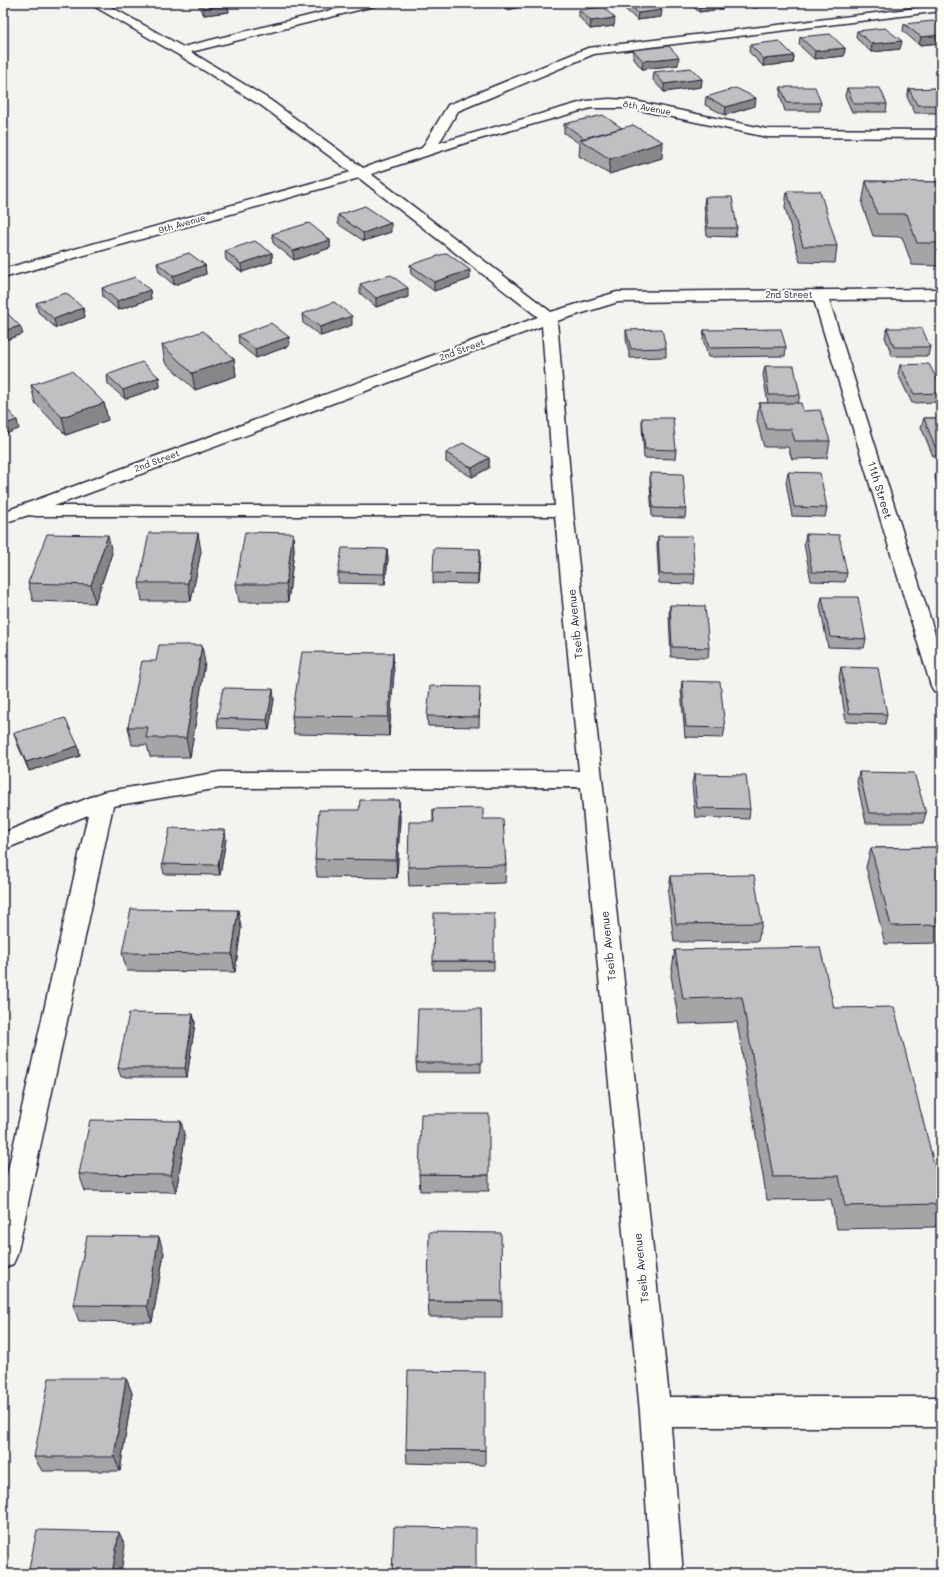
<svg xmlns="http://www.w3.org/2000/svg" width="944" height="1577" viewBox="0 0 944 1577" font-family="Mali,sans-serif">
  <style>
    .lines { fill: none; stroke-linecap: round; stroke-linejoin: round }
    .minor-casing { stroke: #22223b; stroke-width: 3 }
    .minor { fill: #fdfcf7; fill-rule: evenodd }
    .wall { fill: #a5a4a7; stroke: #22223b }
    .shaded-wall { fill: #868688; stroke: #22223b }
    .building { fill: #c0bfc2; stroke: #22223b }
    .labels { text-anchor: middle; stroke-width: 4; stroke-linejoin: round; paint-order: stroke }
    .far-street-label { font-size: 9px; fill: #22223b; stroke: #fdfcf7 }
    .street-label { font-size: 11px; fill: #22223b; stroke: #fdfcf7 }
  </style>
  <rect width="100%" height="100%" fill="#f4f3ef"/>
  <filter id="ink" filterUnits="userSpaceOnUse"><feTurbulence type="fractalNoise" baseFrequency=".025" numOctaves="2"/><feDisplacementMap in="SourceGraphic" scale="8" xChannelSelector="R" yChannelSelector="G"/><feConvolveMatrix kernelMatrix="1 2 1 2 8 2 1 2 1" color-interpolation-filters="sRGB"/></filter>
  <g filter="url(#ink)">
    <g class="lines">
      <!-- minor casing -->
      <g class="minor-casing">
        <path id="minor" d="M90,3H104L183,47L360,3H380L378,5L191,52L270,100L363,168L422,148L448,105L588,48L941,5V11L594,54L458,111L439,143L586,101L609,99L630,100L767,129L941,130V138L767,137L630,108H591L465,143L371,174L551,312L617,292L941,289V299L829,300L941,653V693L934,691L931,686L814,300L618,302L557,321L573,511L669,1397H941V1427H671L683,1574H651L640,1412L581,787L220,788L113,806L17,1255L13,1264L3,1268V1192L88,815L3,850V833L103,792L220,772L579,771L555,516H36L29,515L3,523V512L538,317L359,178L3,278V269L351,172L262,106L177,54L92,5ZM542,326L555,506H54Z"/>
      </g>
      <!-- minor -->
      <use href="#minor" class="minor"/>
    </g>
    <!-- wall -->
    <path class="wall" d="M197,3H227L229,12L204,15Z
      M494,3H532V4L508,10Z
      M626,3H654L661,17L637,20L625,9Z
      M689,3H722V9L699,12Z
      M747,3H776V6L753,8Z
      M579,10L614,26L590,29L579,17Z
      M904,24L941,27V43L919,45L903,31Z
      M857,31L900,49L871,52L856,38Z
      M800,37L845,48L844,56L814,59L799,45Z
      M750,45L794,56L793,63L763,66L749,52Z
      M633,50L678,65L642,69L633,58Z
      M654,72L702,79L701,87L664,92L653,80Z
      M781,87L821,103L820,111H785L780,95Z
      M847,88L887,104L886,112H852L845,96Z
      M941,88V113H915L907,97L909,89Z
      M706,97L755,106L725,115L705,105Z
      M564,124L622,128L662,158L609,174L579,156L580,144L564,133Z
      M866,181L941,182V266L912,265L902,237L873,236L862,204Z
      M787,191L837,246L835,263L800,262L785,207Z
      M705,197L737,228L735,237L707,236L704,205Z
      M338,215L391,232L364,241L338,224Z
      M272,234L330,240V248L294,260L273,243Z
      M225,251L272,253V262L242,272L226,260Z
      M157,263L205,265L206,274L174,285L159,272Z
      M410,265L470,279L434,291L411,274Z
      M360,284L408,297L376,307L360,293Z
      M102,288L150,290L151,299L118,310L103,297Z
      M36,303L83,308L85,317L56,328L38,312Z
      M302,314L352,325L321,336L303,323Z
      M887,328L930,347L928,356H892L885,337Z
      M626,330L666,348V357L630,358L626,339Z
      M704,330L786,347L785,356L708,357L703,339Z
      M238,335L289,337V346L256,358L239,344Z
      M162,345L234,359L236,376L195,390L165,362Z
      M900,365L941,387V402L912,403L898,374Z
      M765,366L800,395L798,403L803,411L830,441L827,458L792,459L788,447H764L757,421L759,403H768L763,375Z
      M107,375L159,377L160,387L125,399L108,384Z
      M31,385L104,403L108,420L66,435L35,403Z
      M642,418L676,450L675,459L644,458L642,427Z
      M924,418H941V456H933L921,427Z
      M446,453L489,458V468L472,477L446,462Z
      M938,468H941V498L935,477Z
      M788,472L827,508L825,517L792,516L786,482Z
      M650,473L686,509L685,518L652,517L650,483Z
      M293,533L294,551L288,602H239L236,584Z
      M806,534L847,573L845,582L811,581L804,544Z
      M658,536L695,574L694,584L659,583L657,545Z
      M387,549L388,559L385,584L338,583V573Z
      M480,549L478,584L433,583V573Z
      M201,551L191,601H142L139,583Z
      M112,553L95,603L33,601L28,583Z
      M822,597L866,639L864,648L828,647L820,606Z
      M670,605L709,648L708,658L671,657L669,615Z
      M205,663L190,757H150L147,745H132L128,727Z
      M841,667L887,714L885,724L846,722L839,677Z
      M394,672L389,736L294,734L292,716Z
      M682,681L725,728L723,738L685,737L681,690Z
      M480,696L479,727L428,726L427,716Z
      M274,699L269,730L218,728L217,718Z
      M14,733L78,746L80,756L29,771L17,743Z
      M859,772L926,813L923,823H866L857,782Z
      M694,774L750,809L749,819L695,817L692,783Z
      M399,800L400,818L397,878L317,877L315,859L359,810Z
      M433,809L483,819L506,865L505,883L409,886L408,867L433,822Z
      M226,839L220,875L164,874L162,864Z
      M941,847V943L885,944L866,867L871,848Z
      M671,876L762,923L758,941L674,942L668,894Z
      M238,910L241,928L235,972L127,971L122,953Z
      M675,950L834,1008L941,1191V1212L935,1227L837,1229L831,1199L767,1200L737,1022L679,1024L671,975Z
      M433,961H494V970H433Z
      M481,1009V1072H417L416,1063Z
      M193,1014L195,1023L187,1077H121L118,1068Z
      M185,1138L176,1192L85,1191L79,1174Z
      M419,1174L489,1175V1191H420Z
      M164,1253L152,1322L79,1321L73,1305Z
      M428,1301H502V1317H429Z
      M126,1378L132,1393L120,1471H42L34,1457Z
      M406,1449L485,1450V1465L407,1463Z"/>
    <!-- shaded-wall -->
    <path class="shaded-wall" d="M508,3H532V4L508,10Z
      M710,3H722V9L699,12L700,4Z
      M754,3H776V6L753,8Z
      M228,5L229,12L204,15L203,8Z
      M662,10L661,17L637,20L638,13Z
      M615,18L614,26L590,29L591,21Z
      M941,35V43L919,45L921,37Z
      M902,41L900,49L871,52L872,44Z
      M845,48L844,56L814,59L815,51Z
      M794,56L793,63L763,66L764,59Z
      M679,57L678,65L642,69L643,61Z
      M702,79L701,87L664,92V84Z
      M756,98L755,106L725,115L726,107Z
      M663,142L662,158L609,174L610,159Z
      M391,223V232L364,241L363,233Z
      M330,240V248L294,260L293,251Z
      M272,253V262L242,272L241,264Z
      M205,265L206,274L174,285L173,276Z
      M470,270V279L434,291V282Z
      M408,288V297L376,307V298Z
      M150,290L151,299L118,310L117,301Z
      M83,308L85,317L56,328L54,319Z
      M352,316V325L321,336L320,327Z
      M20,326L23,334L3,341V331Z
      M289,337V346L256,358L255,349Z
      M234,359L236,376L195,390L192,373Z
      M159,377L160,387L125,399L123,390Z
      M104,403L108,420L66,435L62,417Z
      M17,420L19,429L3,435V425Z
      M489,458V468L472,477V468Z
      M198,533L201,551L191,601L188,583Z
      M293,533L294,551L288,602L286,584Z
      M108,535L112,553L95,603L91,585Z
      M387,549L388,559L385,584L384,574Z
      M480,549V559L478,584V574Z
      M202,645L205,663L190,757L186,738Z
      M393,653L394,672L389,736L388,717Z
      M273,689L274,699L269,730L267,720Z
      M78,746L80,756L29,771L26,762Z
      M399,800L400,818L397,878L396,860Z
      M225,830L226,839L220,875L218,865Z
      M238,910L241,928L235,972L232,954Z
      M193,1014L195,1023L187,1077L185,1068Z
      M181,1121L185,1138L176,1192L171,1175Z
      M159,1237L164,1253L152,1322L147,1306Z
      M126,1378L132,1393L120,1471L114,1457Z
      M119,1532L125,1545L121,1574H112Z"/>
    <!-- building -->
    <path class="building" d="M200,3H227L228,5L203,8Z
      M628,3H654L662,10L638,13Z
      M698,3H710L700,4Z
      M603,7L615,18L591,21L579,10Z
      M933,21L941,27V35L921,37L904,24Z
      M885,28L902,41L872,44L857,31Z
      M830,34L845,48L815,51L800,37Z
      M779,41L794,56L764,59L750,45Z
      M669,46L679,57L643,61L633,50Z
      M691,68L702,79L664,84L654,72Z
      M781,87H815L821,103H787Z
      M736,88L756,98L726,107L706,97Z
      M847,88H880L887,104H854Z
      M941,88V105H917L909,89Z
      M603,115L622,128L584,138L564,124Z
      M633,125L663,142L610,159L580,140Z
      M866,181L941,182V243H917L907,214H877Z
      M787,191H820L837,246H803Z
      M705,197H732L737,228H708Z
      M365,206L391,223L363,233L338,215Z
      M309,223L330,240L293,251L272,234Z
      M255,241L272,253L241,264L225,251Z
      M189,253L205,265L173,276L157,263Z
      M447,253L470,270L434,282L410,265Z
      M391,275L408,288L376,298L360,284Z
      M135,277L150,290L117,301L102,288Z
      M66,293L83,308L54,319L36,303Z
      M334,302L352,316L320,327L302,314Z
      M6,312L20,326L3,331V313Z
      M271,323L289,337L255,349L238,335Z
      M887,328H922L930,347H894Z
      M662,329L666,348L631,349L626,330Z
      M781,329L786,347L709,348L704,330Z
      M203,331L234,359L192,373L162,345Z
      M142,362L159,377L123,390L107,375Z
      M929,364L941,387V393L914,394L900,365Z
      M765,366H794L800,395H769Z
      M72,371L104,403L62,417L31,385Z
      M759,403H801L803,411L820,410L830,441H795L791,429H767Z
      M3,405L17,420L3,425Z
      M642,418H673L676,450L645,449Z
      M924,418H941V447H935Z
      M463,443L489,458L472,468L446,453Z
      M938,468H941V480Z
      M788,472L820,473L827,508L794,507Z
      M650,473L683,474L686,509L653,508Z
      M245,532L293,533L286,584H236Z
      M149,533H198L188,583H139Z
      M47,534L108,535L91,585L28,583Z
      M806,534L839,535L847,573L812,572Z
      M658,536H692L695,574H660Z
      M342,548L387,549L384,574L338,573Z
      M434,548L480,549L478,574L433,573Z
      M822,597H858L866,639L830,637Z
      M670,605L705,606L709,648L672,647Z
      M159,645H202L186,738H146L148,727H128L142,661H156Z
      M302,652L393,653L388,717L292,716Z
      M841,667L878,668L887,714L849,713Z
      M682,681L720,682L725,728L686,727Z
      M430,686L480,687L479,717L427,716Z
      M223,688L273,689L267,720L217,718Z
      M65,718L78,746L26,762L14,733Z
      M859,772L914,773L926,813H869Z
      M694,774L746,775L750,809L697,808Z
      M360,800H399L396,860L315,859L319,810H359Z
      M483,808V819H503L506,865L408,867L409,822H434L433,809Z
      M170,828L225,830L218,865L162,864Z
      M941,847V925L891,926L871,848Z
      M754,875L762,923L676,924L671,876Z
      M131,909L238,910L232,954L122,953Z
      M434,913H494V961H433Z
      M820,947L834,1008L894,1007L941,1191V1204L845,1206L839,1176L773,1177L742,997L683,999L675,950Z
      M418,1009H481L482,1063H416Z
      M129,1013L193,1014L185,1068H118Z
      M421,1114H489V1175L419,1174Z
      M90,1120L181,1121L171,1175L79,1174Z
      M429,1232L501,1233L502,1301H428Z
      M87,1236L159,1237L147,1306L73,1305Z
      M408,1371L485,1372V1450L406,1449Z
      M49,1378H126L114,1457H34Z
      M394,1527L476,1528V1574H392Z
      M37,1530L119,1532L112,1574H28Z"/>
  </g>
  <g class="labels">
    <!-- far-street labels -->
    <g class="far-street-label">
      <text transform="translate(647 108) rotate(10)" y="3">8th Avenue</text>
      <text transform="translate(182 224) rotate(-16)" y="3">9th Avenue</text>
      <text x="789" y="298">2nd Street</text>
      <text transform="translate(462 350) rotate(-20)" y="3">2nd Street</text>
      <text transform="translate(157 461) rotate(-20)" y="3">2nd Street</text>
    </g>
    <!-- street labels -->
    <g class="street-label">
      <text transform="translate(880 490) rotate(73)" y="4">11th Street</text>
      <text transform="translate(575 624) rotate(-96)" y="4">Tseib Avenue</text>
      <text transform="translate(608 946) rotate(-96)" y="4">Tseib Avenue</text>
      <text transform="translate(641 1268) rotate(-96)" y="4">Tseib Avenue</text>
    </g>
  </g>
  <!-- margin -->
  <rect width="944" height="1577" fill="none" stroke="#fdfcf7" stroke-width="16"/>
  <rect x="8" y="8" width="928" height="1561" fill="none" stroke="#22223b" stroke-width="1.5" filter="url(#ink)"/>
</svg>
